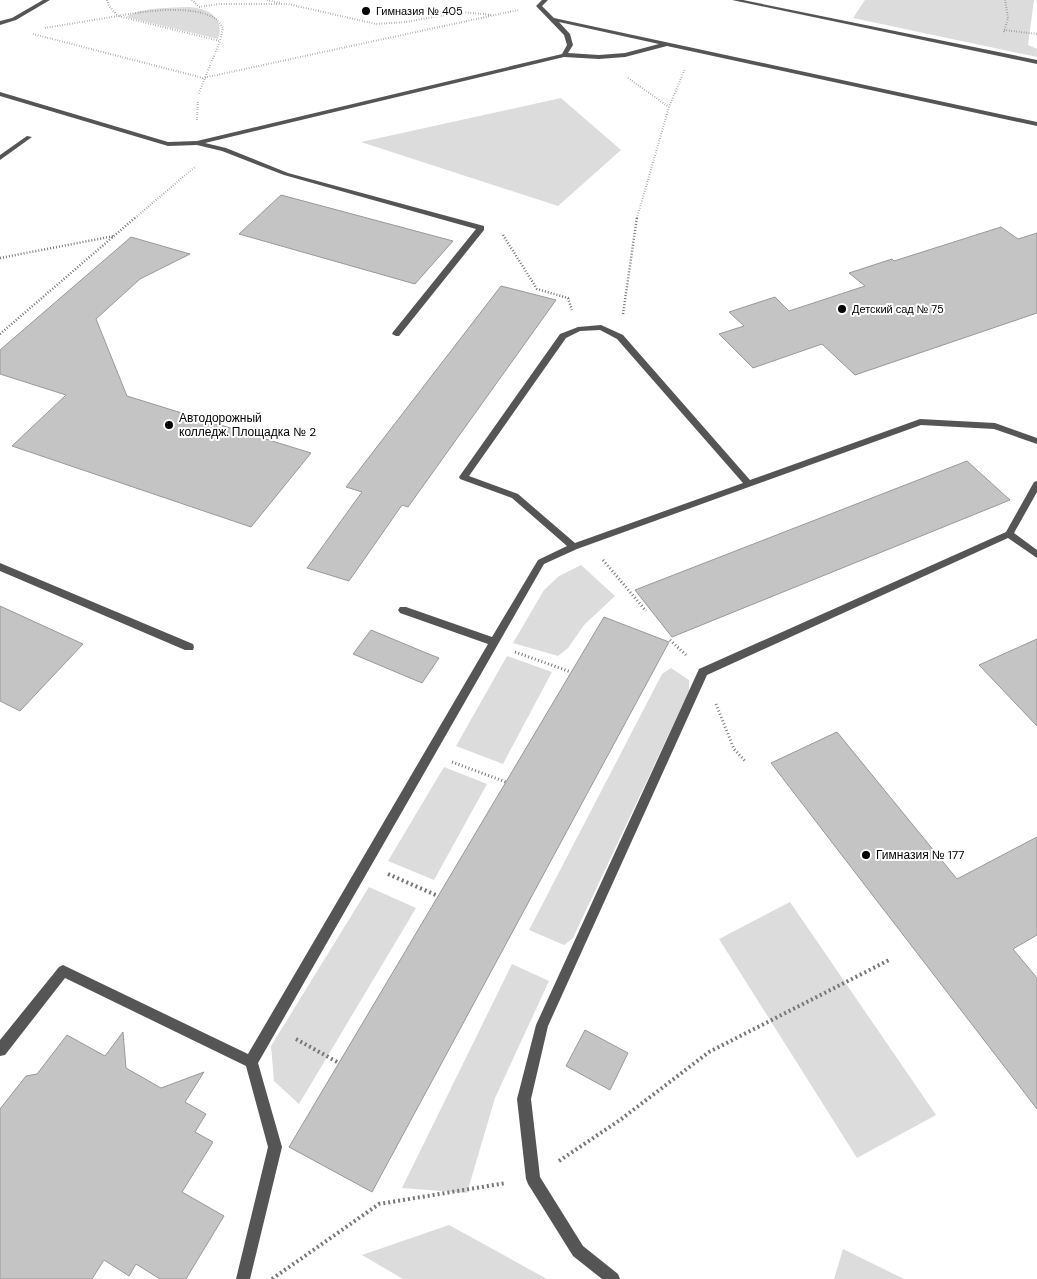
<svg xmlns="http://www.w3.org/2000/svg" width="1037" height="1279" viewBox="0 0 1037 1279" font-family="'DM Sans',sans-serif">
  <style>
    .green { fill: #dcdcdc }
    .building { fill: #c4c4c4; stroke: #999 }
    .lines { fill: none; stroke-linecap: round; stroke-linejoin: round }
    .path-far3 { stroke: #777; stroke-width: 2; stroke-dasharray: 0.5 2; stroke-linecap: butt }
    .path-far2 { stroke: #777; stroke-width: 2.5; stroke-dasharray: 1 2; stroke-linecap: butt }
    .path-far1 { stroke: #777; stroke-width: 3; stroke-dasharray: 1 2.5; stroke-linecap: butt }
    .path { stroke: #777; stroke-width: 4; stroke-dasharray: 2 3; stroke-linecap: butt }
    .lane { fill: #555; fill-rule: evenodd }
    .poi-dot { fill: #000; stroke: #fff; stroke-width: 2 }
    .labels { text-anchor: middle; stroke-width: 4; stroke-linejoin: round; paint-order: stroke }
    .far-poi-label { font-size: 11px; fill: #000; stroke: #fff; text-anchor: start }
    .poi-label { font-size: 12px; fill: #000; stroke: #fff; text-anchor: start }
  </style>
  <rect width="100%" height="100%" fill="#fff"/>
  <!-- green -->
  <path class="green" d="M865,0H1034L1028,45L1037,49V57L853,18Z
    M188,7C207,8 226,17 218,39L126,17C142,7 169,8 188,7Z
    M561,98L621,150L558,206L361,142Z
    M581,565L615,596L584,625L568,648L558,656L513,643L544,590L559,576Z
    M507,656L552,672L503,764L456,746Z
    M671,668L689,680V691L573,938L564,945L529,930L662,674Z
    M444,767L487,784L434,880L388,861Z
    M369,887L416,908L299,1104L274,1081L271,1046Z
    M790,902L936,1115L857,1158L719,939Z
    M512,964L549,981L495,1098L467,1193L402,1188Z
    M449,1225L547,1279H403L362,1255Z
    M843,1249L904,1279H834Z"/>
  <!-- building -->
  <path class="building" d="M281,195L453,241L415,284L239,234Z
    M1001,227L1018,239L1037,233V313L855,375L822,344L753,368L719,334L744,326L729,312L775,297L789,311L865,286L849,273L892,259L894,261Z
    M131,237L190,254L140,279L96,319L127,396L311,453L251,527L12,446L66,395L0,374V350Z
    M501,286L556,300L408,507L402,505L349,581L307,568L362,492L346,487Z
    M967,461L1010,500L672,637L635,590Z
    M0,606L83,644L20,711L0,701Z
    M604,617L669,642L372,1192L289,1147Z
    M371,630L424,652L439,658L422,683L353,654Z
    M1037,639V726L979,665Z
    M837,732L957,879L1037,837V935L1013,949L1037,978V1109L771,763Z
    M585,1030L628,1053L610,1090L566,1066Z
    M123,1032L126,1068L161,1088L204,1072L185,1102L206,1114L195,1132L213,1142L182,1192L224,1216L186,1279H160L136,1264L129,1276L104,1260L92,1279H0V1109L26,1076L37,1074L67,1035L105,1056Z"/>
  <g class="lines">
    <!-- path-far3 -->
    <path class="path-far3" d="M107,0L109,6L118,16C143,11 194,4 216,19C219,21 221,25 223,28L220,41
      M192,0L199,7L219,4H288L376,24L406,22L462,12L492,15
      M267,0L280,3
      M45,28L118,16L220,41L198,95
      M1004,30L1037,34
      M1004,32L1008,18L1005,0
      M33,34L203,78L518,10
      M628,78L669,107
      M197,120L198,100
      M135,218L196,166
      M637,218L669,107L685,69"/>
    <!-- path-far2 -->
    <path class="path-far2" d="M503,235L537,289L568,298L572,310
      M0,258L114,236
      M623,314L637,217
      M0,334L136,217"/>
    <!-- path-far1 -->
    <path class="path-far1" d="M603,560L646,611
      M670,640L686,655
      M515,652L571,672
      M716,704L734,749L746,762
      M452,762L506,782"/>
    <!-- path -->
    <path class="path" d="M388,874L438,896
      M296,1039L339,1063
      M559,1161L620,1120L709,1052L891,959
      M272,1279L379,1204L506,1183"/>
    <!-- lane -->
    <path class="lane" d="M43,0H50L16,20L0,25V21L12,18Z
      M542,0H548L542,6L554,18L1037,122V126L667,46L625,57L599,59L564,57L205,143L226,148L288,173L484,226V230L399,336H396L392,334L393,332L476,229L284,175L222,151L197,145L168,146L0,96V92L168,142L197,141L562,54L567,45L564,35L536,6ZM559,22L659,44L625,53L599,55L568,53L573,45L570,34Z
      M732,0H743L1037,60V64Z
      M27,136L32,137L0,160V155Z
      M601,325L623,335L750,480L920,419L995,423L1037,438V444L994,429L921,425L577,549L544,564L258,1063L282,1147L250,1279H236L268,1147L246,1066L65,978L5,1055L0,1056V1040L59,967L63,965L248,1054L488,644L400,613L398,610L400,607H406L492,637L538,560L567,546L512,498L460,479L459,477L560,334L578,327ZM600,330L617,339L743,483L575,543L518,494L469,476L566,338L580,331Z
      M1037,481V492L1014,533L1037,550V558L1008,538L707,675L548,1026L531,1099L540,1177L583,1246L618,1274L620,1279H602L573,1256L528,1184L526,1179L517,1099L536,1025L699,669L1006,532L1034,482Z
      M0,563L193,644L194,647L193,650H185L0,571Z"/>
  </g>
  <!-- markers -->
  <g class="poi-dot">
    <circle cx="366" cy="11" r="5"/>
    <circle cx="842" cy="309" r="5"/>
    <circle cx="169" cy="425" r="5"/>
    <circle cx="866" cy="855" r="5"/>
  </g>
  <g class="labels">
    <!-- far-poi labels -->
    <g class="far-poi-label">
      <text x="376" y="15">Гимназия № 405</text>
      <text x="852" y="313">Детский сад № 75</text>
    </g>
    <!-- poi labels -->
    <g class="poi-label">
      <text x="179" y="422">Автодорожный<tspan x="179" dy="14">колледж. Площадка № 2</tspan></text>
      <text x="876" y="859">Гимназия № 177</text>
    </g>
  </g>
</svg>
